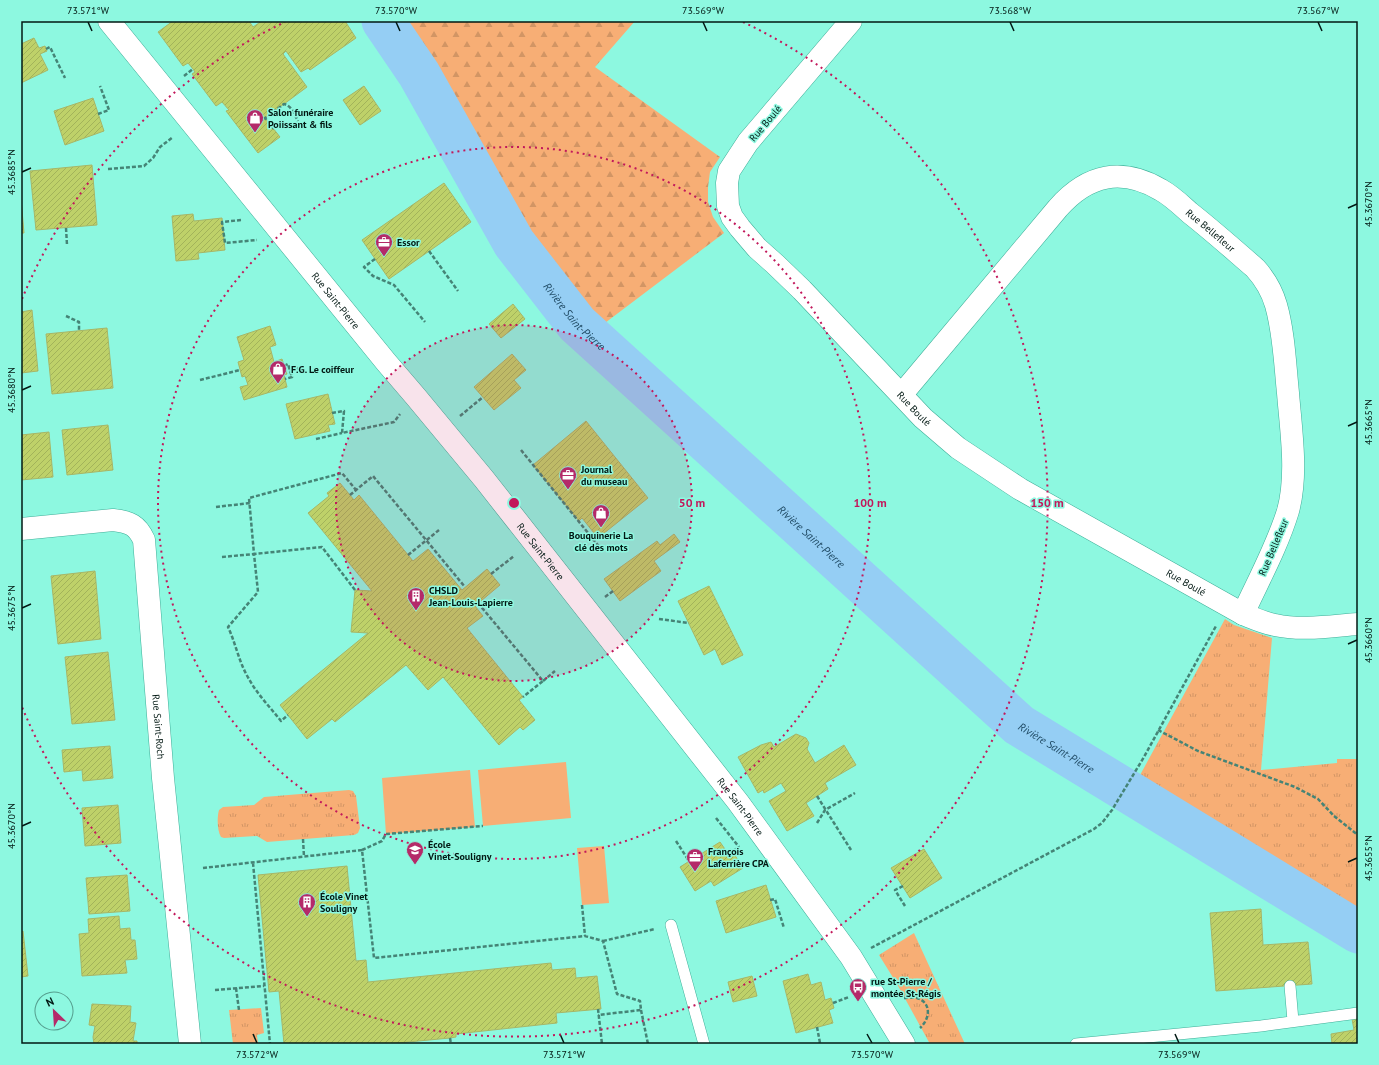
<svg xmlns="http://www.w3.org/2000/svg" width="1379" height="1065" viewBox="0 0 1379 1065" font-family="'PT Sans',sans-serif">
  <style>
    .grass { fill: #f7ae75 }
    .forest { fill: url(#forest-firs) }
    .park { fill: url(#park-tufts) }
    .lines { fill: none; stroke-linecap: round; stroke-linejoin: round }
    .river { stroke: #95cef4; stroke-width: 43 }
    .building { fill: url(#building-hatch); stroke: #a7b667 }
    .lane-casing { stroke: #3eae98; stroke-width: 12 }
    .street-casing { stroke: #3eae98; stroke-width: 23 }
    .secondary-casing { stroke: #3eae98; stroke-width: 23 }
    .path { stroke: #458476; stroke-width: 2.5; stroke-dasharray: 4 2; stroke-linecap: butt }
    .lane { stroke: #fff; stroke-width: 11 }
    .street { stroke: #fff; stroke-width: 22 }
    .secondary { stroke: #fff; stroke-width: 22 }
    .ticks { fill: none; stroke: #021813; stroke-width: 1.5 }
    .ring { fill: none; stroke: #c2185b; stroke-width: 2; stroke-dasharray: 2 4 }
    .labels { text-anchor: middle; stroke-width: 3; stroke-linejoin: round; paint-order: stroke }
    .poi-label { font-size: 10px; font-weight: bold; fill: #021813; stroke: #8df8e0; text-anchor: start }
    .street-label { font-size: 10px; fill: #021813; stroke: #8df8e0 }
    .water-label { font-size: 11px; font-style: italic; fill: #224d67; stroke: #8df8e0 }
    .centre { fill: #c2185b; stroke: #8df8e0; stroke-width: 2 }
    .ring-label { font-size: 12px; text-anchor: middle; font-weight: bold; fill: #c2185b; stroke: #8df8e0; stroke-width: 3; stroke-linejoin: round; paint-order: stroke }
    .neatline { fill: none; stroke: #021813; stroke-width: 1.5 }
    .ticks-label { font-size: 10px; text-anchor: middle; fill: #021813 }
  </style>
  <defs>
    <pattern id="forest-firs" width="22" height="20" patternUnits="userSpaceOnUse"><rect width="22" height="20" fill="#f7ae75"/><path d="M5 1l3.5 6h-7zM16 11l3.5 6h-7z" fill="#d29564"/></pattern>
    <pattern id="park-tufts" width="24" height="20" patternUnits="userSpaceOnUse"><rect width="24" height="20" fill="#f7ae75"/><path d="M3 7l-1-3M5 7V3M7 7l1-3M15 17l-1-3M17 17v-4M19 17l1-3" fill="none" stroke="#d29564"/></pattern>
    <pattern id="building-hatch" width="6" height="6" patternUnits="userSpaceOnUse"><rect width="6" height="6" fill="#bed169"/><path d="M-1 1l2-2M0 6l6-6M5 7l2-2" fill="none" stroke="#a2b35a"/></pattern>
  </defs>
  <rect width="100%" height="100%" fill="#8df8e0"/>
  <!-- grass -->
  <path class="grass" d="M566,762L571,818L483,826L478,770Z
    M470,770L475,827L386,834L382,778Z
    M604,846L609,903L582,905L577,848Z"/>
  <!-- forest -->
  <path class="forest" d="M402,21H635L595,67L720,157L710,172L708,187V202L713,217L724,233L597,329L529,232L476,140Z"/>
  <!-- park -->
  <path class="park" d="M1225,619L1234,625L1272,638L1261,770L1337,763V759H1358V914L1139,777Z
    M349,790L353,791L356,796L360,828L358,833L354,835L267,842L257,836L224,838L221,837C217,830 217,817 219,810L223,807L254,805L264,797Z
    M914,933L965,1044H930L897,984L879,955Z
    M261,1008L264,1033L257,1035L258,1044H233L229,1010Z"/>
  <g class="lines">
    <!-- river -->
    <path class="river" id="s1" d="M383,21L419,74L514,243L577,324L1019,725L1358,932"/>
  </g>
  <!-- building -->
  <path class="building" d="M173,21H249L253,27L262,21H345L356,38L310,70L308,68L301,72L286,51L283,54L307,87L265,118L280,137L258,153L226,111L229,110L222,102L216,106L192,74L195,72L193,69L188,63L183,66L158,32Z
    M34,38L39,48L45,46L47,51L40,54L48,70L21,83V44Z
    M364,86L381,111L360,125L343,100Z
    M93,98L104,131L65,145L54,111Z
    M92,165L97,225L36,230L30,171Z
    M444,183L471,222L389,279L362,240Z
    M21,199L24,233H21Z
    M193,214L194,221L222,218L225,250L198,253L199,259L176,261L172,216Z
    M513,304L525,319L501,338L489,324Z
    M32,310L38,371L21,373V312Z
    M270,326L276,345L270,347L274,362L282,359L287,374L284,375L287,387L244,400L240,387L248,385L245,376L242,377L238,362L244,360L237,337Z
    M107,328L113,388L52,394L46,334Z
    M512,354L526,370L514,380L521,388L494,410L474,387Z
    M328,394L335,424L328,425L330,431L295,439L286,404Z
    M586,421L648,498L598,538L582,518L579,521L533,465Z
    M108,425L113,470L67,475L62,430Z
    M49,432L53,477L21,480V435Z
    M340,483L354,500L359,495L413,561L428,549L462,590L487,569L500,585L475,606L483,616L467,628L523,697L519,700L535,720L523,730L520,727L499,745L443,677L428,690L406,665L335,722L332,719L307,739L280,705L368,633L351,632L355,590L372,591L308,513L329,496L327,493Z
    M674,534L680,542L654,561L661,571L620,601L604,579L657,541L660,545Z
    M95,571L101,639L58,644L51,576Z
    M709,586L743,655L722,665L715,649L704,655L678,601Z
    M108,652L115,720L72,724L65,657Z
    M796,734L806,738L809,743L807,749L815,763L844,745L856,765L825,783L828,789L806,803L814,816L787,831L769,801L786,791L781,783L764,793L763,790L758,793L738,757L761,745L771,742L774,747Z
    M110,746L113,778L83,781L82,770L64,772L62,750Z
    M118,805L121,843L85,846L82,808Z
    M720,842L727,852L731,849L743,868L714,886L711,881L695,891L680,867Z
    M924,849L942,878L910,898L891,868Z
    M347,866L356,961L366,960L368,982L551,963L552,970L575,968L576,978L597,976L601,1009L556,1013L557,1023L456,1034V1037L450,1038L387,1044H284L279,991L269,992L258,875Z
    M127,875L130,911L89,914L86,878Z
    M766,885L776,917L726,933L716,901Z
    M1261,909L1263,945L1308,942L1312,984L1216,991L1210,913Z
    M119,916L120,929L130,928L131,940H135L137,959L125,960L127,973L82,976L79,934L89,933L88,919Z
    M23,931L28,976L21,977V932Z
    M808,974L811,985L821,982L825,1000L831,998L834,1008L829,1010L833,1023L796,1033L783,981Z
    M752,976L757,996L733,1002L728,982Z
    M92,1004L131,1006L130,1022L136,1023L133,1041H137V1044H94L93,1037L95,1026L89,1025Z
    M1358,1018V1044H1332L1331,1034L1354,1030L1352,1019Z"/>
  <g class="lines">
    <!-- lane casing -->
    <g class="lane-casing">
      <path id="lane" d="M671,925L704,1044
        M1290,986L1293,1021
        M1076,1044L1261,1026L1358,1013"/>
    </g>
    <!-- street casing -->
    <g class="street-casing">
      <g id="street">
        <path id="s2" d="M851,21L748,142L729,171L727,183L728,206L732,217L740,228L757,248L775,264L802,290L923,418L958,448L1020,489L1243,614C1253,618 1264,623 1275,625C1302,631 1331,626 1358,624"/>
        <path id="s3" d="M902,394L1058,208C1088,174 1122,167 1161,190C1172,196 1181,205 1190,213C1213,231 1234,250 1255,268C1265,279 1272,291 1276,305C1284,333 1285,364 1288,393C1291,431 1298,474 1288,511C1277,547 1258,581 1243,614"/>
        <path id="s4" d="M21,529L113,520C130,522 137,525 144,540L163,778L190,1044"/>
      </g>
    </g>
    <!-- secondary casing -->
    <g class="secondary-casing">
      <g id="secondary">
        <path id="s5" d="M109,21L386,362L416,397L484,479L738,802L851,957L904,1044"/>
      </g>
    </g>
    <!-- path -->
    <path class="path" d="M46,49L50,47L65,78
      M184,76L193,69
      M98,114L109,110L100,86
      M274,129L265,118L284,104C292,106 294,114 298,121
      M108,169L144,166L153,158L160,147L173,137
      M241,220L222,222L225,243L257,240
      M66,228L67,245
      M429,251L458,291
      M375,259L364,267L373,276L394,285L425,322
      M66,316L79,322V330
      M284,366L288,364L292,377L285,379
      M290,371L298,368
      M200,380L240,370
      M332,413L344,411L342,433L394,422L400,414
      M460,416L483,397
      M316,439L342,433
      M521,450L601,549
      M350,495L373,476L465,587
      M216,507L250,503
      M408,555L439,530
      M222,557L254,554L258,592L228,627C236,644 239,663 249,679C257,694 270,707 281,721L288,715
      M491,574L514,556
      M355,590L322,547L254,554L249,498L342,473L356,490
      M605,597L613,591
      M478,603L543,681L523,697
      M659,619L689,623
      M543,681L555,671
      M1158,730L1198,751L1295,787L1318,799L1334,816L1358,835
      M817,796L851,850
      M716,818L739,847
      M817,823L825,810L855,793
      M303,839L304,857
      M676,841L689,861
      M362,850L382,841L386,834L483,826
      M733,851L739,847
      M253,863L270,1044
      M203,868L362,850L374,958L585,936L603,941L617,994L640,1001L641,1010L598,1015
      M903,886L895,890L905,906
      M770,900L775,899L784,928
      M582,905L585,936
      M603,941L655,929
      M871,948L1094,829L1102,823L1112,810L1144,757L1216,626
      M236,988L239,1010
      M215,990L264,986
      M904,998C908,998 913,997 917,998C932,1003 930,1019 920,1028
      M833,1003L849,997
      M598,1009L602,1044
      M641,1010L648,1044
      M817,1027L820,1043
      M450,1038L451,1044"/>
    <!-- lane -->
    <use href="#lane" class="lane"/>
    <!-- street -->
    <use href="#street" class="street"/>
    <!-- secondary -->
    <use href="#secondary" class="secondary"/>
  </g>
  <!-- ticks -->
  <path class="ticks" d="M88,22L92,31M396,22L400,31M703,22L707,31M1010,22L1014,31M1318,22L1322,31M22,172L31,168M1348,208L1357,204M22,390L31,386M1348,426L1357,422M22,608L31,604M1348,644L1357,640M22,826L31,822M1348,862L1357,858M253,1034L257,1043M560,1034L564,1043M867,1034L872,1043M1175,1034L1179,1043"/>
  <!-- distance rings -->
  <circle cx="514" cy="503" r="178" fill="#c2185b" fill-opacity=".12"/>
  <g class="ring">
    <circle cx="514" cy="503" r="178"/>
    <circle cx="514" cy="503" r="356"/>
    <path d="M22 299A533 533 0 0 1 285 22M743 22A533 533 0 1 1 22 707"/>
  </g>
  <!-- icons -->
  <defs>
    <g id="shop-pin" transform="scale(0.9)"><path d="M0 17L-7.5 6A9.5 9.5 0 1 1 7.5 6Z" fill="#b42a69" stroke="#8df8e0"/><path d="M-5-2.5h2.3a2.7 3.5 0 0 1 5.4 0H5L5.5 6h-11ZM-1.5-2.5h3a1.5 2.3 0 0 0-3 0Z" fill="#fff"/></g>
    <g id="office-pin" transform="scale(0.9)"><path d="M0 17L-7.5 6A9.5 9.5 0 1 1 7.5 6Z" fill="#b42a69" stroke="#8df8e0"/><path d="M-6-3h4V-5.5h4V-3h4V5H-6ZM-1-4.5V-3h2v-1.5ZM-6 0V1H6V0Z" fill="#fff"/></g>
    <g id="building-pin" transform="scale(0.9)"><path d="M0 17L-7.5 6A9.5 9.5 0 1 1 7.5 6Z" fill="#b42a69" stroke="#8df8e0"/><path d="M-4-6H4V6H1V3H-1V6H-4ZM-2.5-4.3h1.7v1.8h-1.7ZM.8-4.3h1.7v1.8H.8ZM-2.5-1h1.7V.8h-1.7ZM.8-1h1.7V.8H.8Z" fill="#fff"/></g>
    <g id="school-pin" transform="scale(0.9)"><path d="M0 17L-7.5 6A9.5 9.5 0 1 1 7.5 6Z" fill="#b42a69" stroke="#8df8e0"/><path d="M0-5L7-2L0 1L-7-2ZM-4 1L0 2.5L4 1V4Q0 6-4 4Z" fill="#fff"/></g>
    <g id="bus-pin" transform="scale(0.9)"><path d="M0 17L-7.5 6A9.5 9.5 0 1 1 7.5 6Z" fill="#b42a69" stroke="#8df8e0"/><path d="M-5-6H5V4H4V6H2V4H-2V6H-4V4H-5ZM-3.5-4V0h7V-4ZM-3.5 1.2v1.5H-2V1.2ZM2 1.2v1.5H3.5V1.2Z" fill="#fff"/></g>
  </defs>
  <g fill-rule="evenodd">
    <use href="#shop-pin" x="255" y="118"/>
    <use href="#office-pin" x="384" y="242"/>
    <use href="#shop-pin" x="278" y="369"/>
    <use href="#office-pin" x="568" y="475"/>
    <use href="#shop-pin" x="601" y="513"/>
    <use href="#building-pin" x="416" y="596"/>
    <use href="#school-pin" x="415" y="850"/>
    <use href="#office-pin" x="695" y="857"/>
    <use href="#building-pin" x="307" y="902"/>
    <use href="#bus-pin" x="858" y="987"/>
  </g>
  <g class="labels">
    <!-- poi labels -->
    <g class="poi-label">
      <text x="268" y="116">Salon funéraire<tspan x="268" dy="12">Poiissant &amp; fils</tspan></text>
      <text x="397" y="246">Essor</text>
      <text x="291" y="373">F.G. Le coiffeur</text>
      <text x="581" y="473">Journal<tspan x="581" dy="12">du museau</tspan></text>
      <text x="601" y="539" text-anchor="middle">Bouquinerie La<tspan x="601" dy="12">clé des mots</tspan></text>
      <text x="429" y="594">CHSLD<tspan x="429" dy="12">Jean-Louis-Lapierre</tspan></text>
      <text x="428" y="848">École<tspan x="428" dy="12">Vinet-Souligny</tspan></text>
      <text x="708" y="855">François<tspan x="708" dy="12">Laferrière CPA</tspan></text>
      <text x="320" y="900">École Vinet<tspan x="320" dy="12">Souligny</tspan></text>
      <text x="871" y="985">rue St-Pierre /<tspan x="871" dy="12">montée St-Régis</tspan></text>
    </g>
    <!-- street labels -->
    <g class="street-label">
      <text transform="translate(765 123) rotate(-50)" y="4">Rue Boulé</text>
      <text dy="4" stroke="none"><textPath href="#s3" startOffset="422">Rue Bellefleur</textPath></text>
      <text dy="4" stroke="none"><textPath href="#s5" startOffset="360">Rue Saint-Pierre</textPath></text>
      <text dy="4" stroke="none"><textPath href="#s2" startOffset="505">Rue Boulé</textPath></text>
      <text transform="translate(1273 547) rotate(-67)" y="4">Rue Bellefleur</text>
      <text dy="4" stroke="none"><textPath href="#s5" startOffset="684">Rue Saint-Pierre</textPath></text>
      <text dy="4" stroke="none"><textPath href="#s2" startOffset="829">Rue Boulé</textPath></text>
      <text dy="4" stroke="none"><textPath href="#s4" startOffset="319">Rue Saint-Roch</textPath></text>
      <text dy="4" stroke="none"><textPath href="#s5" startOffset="1008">Rue Saint-Pierre</textPath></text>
    </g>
    <!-- water labels -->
    <g class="water-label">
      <text dy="4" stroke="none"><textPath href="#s1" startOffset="353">Rivière Saint-Pierre</textPath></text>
      <text dy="4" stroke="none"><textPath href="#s1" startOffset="677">Rivière Saint-Pierre</textPath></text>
      <text dy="4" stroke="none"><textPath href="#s1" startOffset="1001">Rivière Saint-Pierre</textPath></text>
    </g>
  </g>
  <circle cx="514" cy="503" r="6" class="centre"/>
  <g class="ring-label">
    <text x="692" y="507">50 m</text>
    <text x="870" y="507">100 m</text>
    <text x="1047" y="507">150 m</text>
  </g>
  <!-- border -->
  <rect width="1379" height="1065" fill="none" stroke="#8df8e0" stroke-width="44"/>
  <!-- north arrow -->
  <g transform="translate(54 1011) rotate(335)"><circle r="19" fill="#8df8e0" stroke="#559e8e"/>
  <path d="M0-3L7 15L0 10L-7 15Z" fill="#b42a69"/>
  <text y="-6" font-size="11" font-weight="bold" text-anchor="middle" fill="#021813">N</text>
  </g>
  <rect x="22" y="22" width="1335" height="1021" class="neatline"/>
  <g class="ticks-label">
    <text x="88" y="14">73.571°W</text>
    <text x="396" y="14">73.570°W</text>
    <text x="703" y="14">73.569°W</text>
    <text x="1010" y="14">73.568°W</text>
    <text x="1318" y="14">73.567°W</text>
    <text transform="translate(11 172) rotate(-90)" y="4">45.3685°N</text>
    <text transform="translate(1368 204) rotate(-90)" y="4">45.3670°N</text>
    <text transform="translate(11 390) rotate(-90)" y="4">45.3680°N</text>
    <text transform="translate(1368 422) rotate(-90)" y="4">45.3665°N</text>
    <text transform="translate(11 608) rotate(-90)" y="4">45.3675°N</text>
    <text transform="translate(1368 640) rotate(-90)" y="4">45.3660°N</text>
    <text transform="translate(11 826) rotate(-90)" y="4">45.3670°N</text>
    <text transform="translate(1368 858) rotate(-90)" y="4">45.3655°N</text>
    <text x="257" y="1058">73.572°W</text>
    <text x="564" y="1058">73.571°W</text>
    <text x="872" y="1058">73.570°W</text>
    <text x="1179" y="1058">73.569°W</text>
  </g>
</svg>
